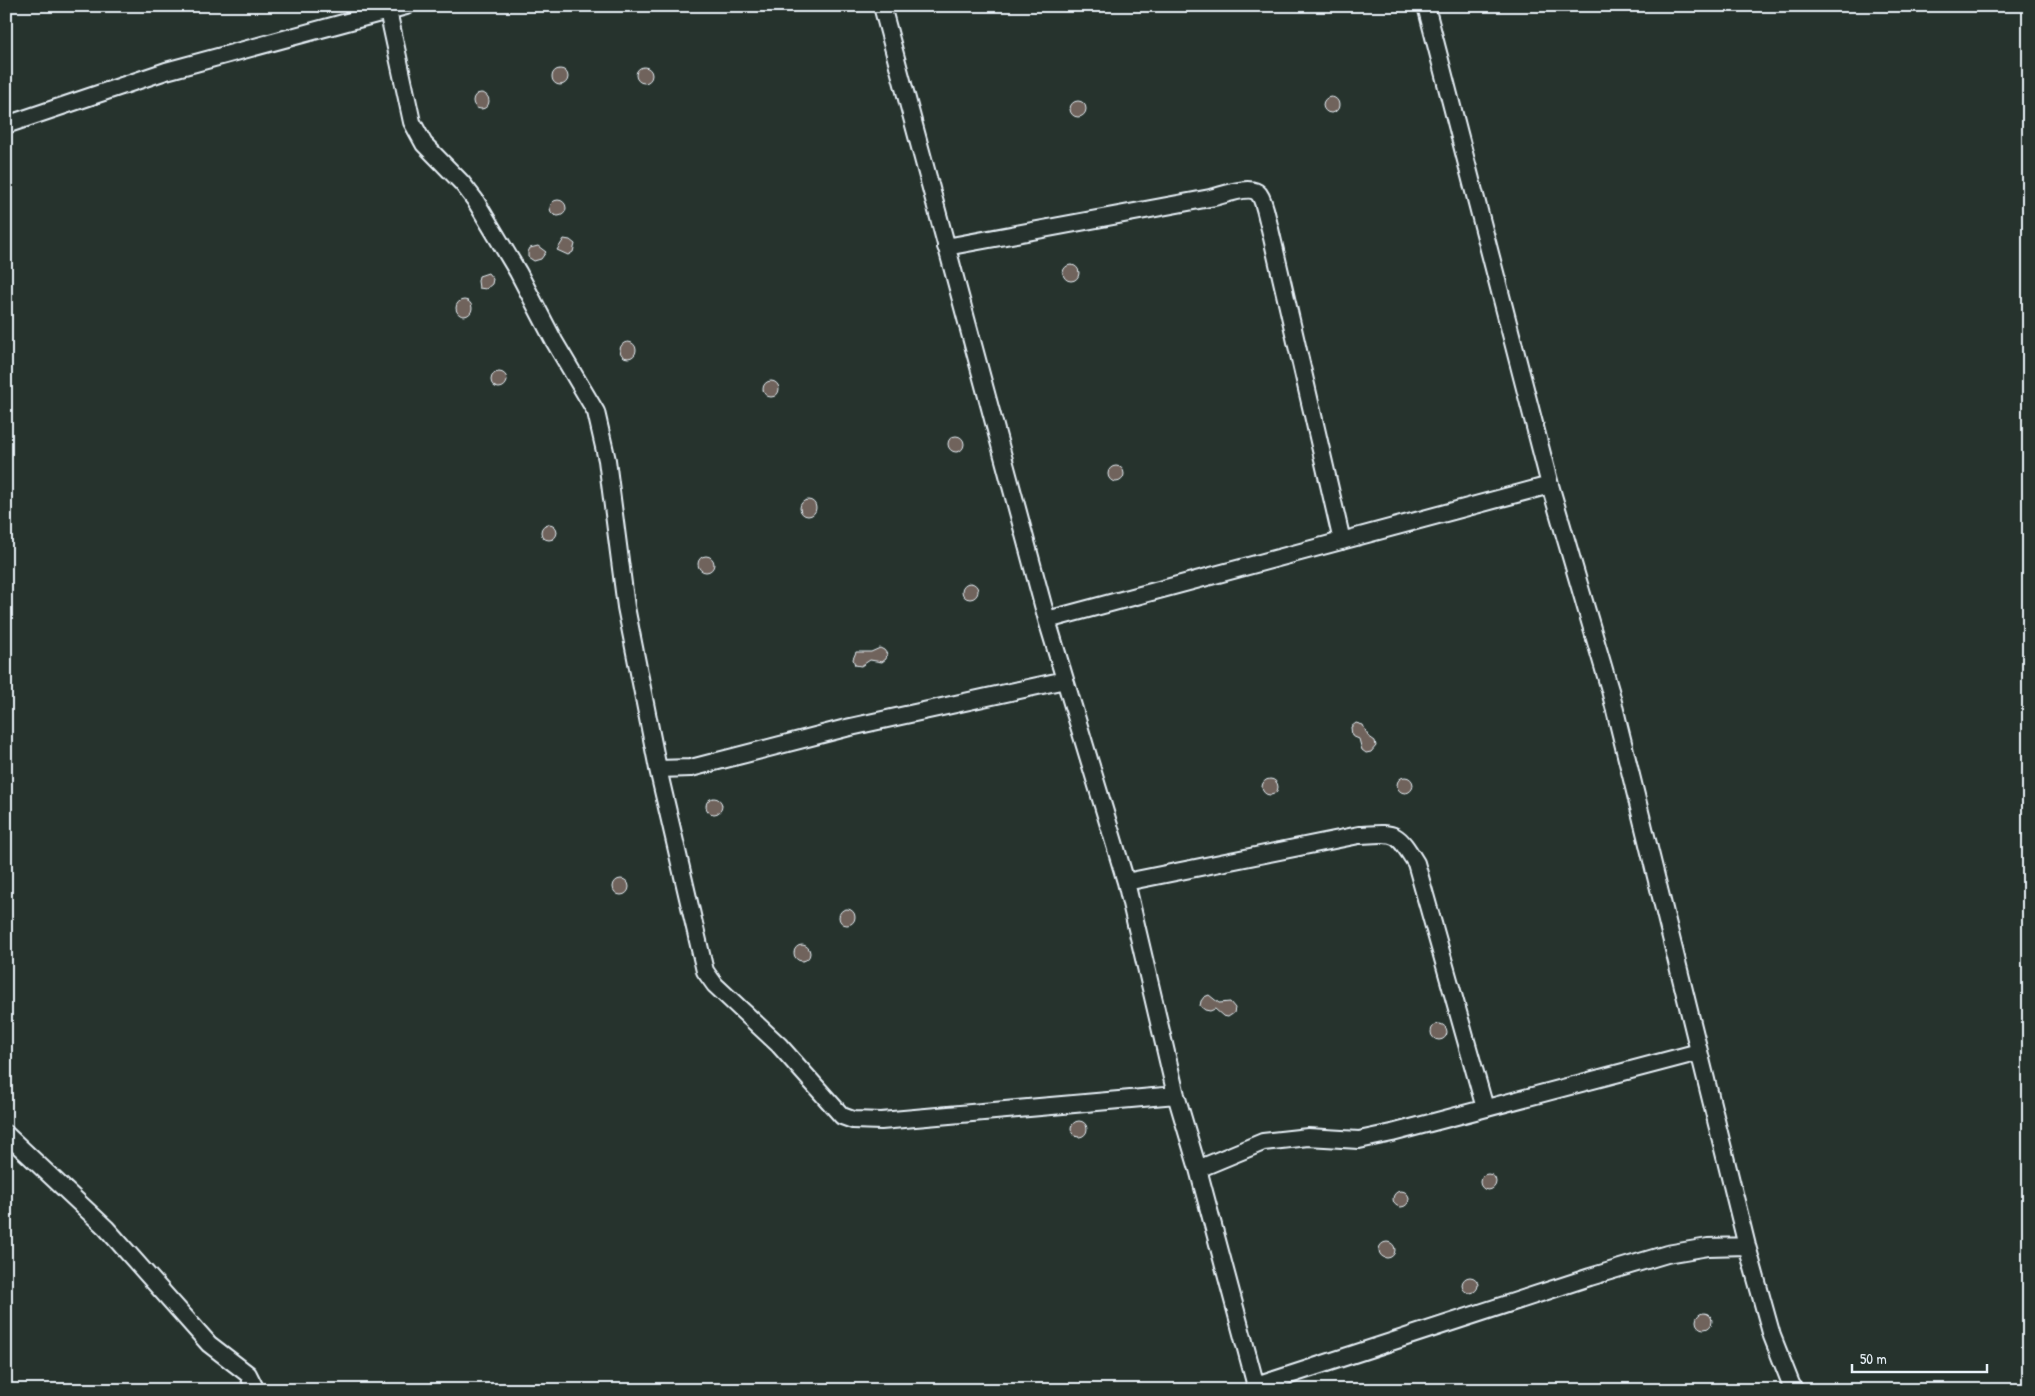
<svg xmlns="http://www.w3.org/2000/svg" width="2035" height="1396" viewBox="0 0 2035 1396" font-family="'Patrick Hand',sans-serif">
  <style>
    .building { fill: #70645c; stroke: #e8f1f8 }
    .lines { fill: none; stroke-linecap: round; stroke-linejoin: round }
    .minor-casing { stroke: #e8f1f8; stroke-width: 20 }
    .minor { stroke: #26332d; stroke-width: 16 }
  </style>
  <rect width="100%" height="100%" fill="#26332d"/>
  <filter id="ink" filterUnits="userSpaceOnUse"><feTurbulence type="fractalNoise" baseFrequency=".02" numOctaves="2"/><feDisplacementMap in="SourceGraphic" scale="10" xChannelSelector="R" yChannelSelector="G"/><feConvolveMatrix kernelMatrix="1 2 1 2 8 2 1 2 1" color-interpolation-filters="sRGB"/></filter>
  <g filter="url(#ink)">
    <!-- building -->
    <path class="building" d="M636 75a8 8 0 1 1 16 0a8 8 0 1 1-16 0Z
      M552 77a8 8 0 1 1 16 0a8 8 0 1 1-16 0Z
      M473 101a8 8 0 1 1 16 0a8 8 0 1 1-16 0Z
      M1323 105a8 8 0 1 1 16 0a8 8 0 1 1-16 0Z
      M1070 109a8 8 0 1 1 16 0a8 8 0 1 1-16 0Z
      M550 208a8 8 0 1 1 16 0a8 8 0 1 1-16 0Z
      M564,239L570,240L575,244L573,252L568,255L557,250Z
      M538,246L546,252L541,259L534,261L528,257V252L530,248Z
      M1063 273a8 8 0 1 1 16 0a8 8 0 1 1-16 0Z
      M488,273L493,279L492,284L486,289L479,288L478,281L479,276Z
      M456 308a8 8 0 1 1 16 0a8 8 0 1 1-16 0Z
      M620 350a8 8 0 1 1 16 0a8 8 0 1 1-16 0Z
      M491 380a8 8 0 1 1 16 0a8 8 0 1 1-16 0Z
      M763 389a8 8 0 1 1 16 0a8 8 0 1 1-16 0Z
      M948 444a8 8 0 1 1 16 0a8 8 0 1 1-16 0Z
      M1108 474a8 8 0 1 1 16 0a8 8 0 1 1-16 0Z
      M800 508a8 8 0 1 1 16 0a8 8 0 1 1-16 0Z
      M541 532a8 8 0 1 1 16 0a8 8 0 1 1-16 0Z
      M698 564a8 8 0 1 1 16 0a8 8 0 1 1-16 0Z
      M962 591a8 8 0 1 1 16 0a8 8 0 1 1-16 0Z
      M880,648L884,650L887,654L886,659L882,662L870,660L861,666L855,665L853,659L856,652H871Z
      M1356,723L1363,725L1368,736L1375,741L1376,746L1371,752L1366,753L1362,750L1359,739L1352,736L1351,727Z
      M1397 785a8 8 0 1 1 16 0a8 8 0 1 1-16 0Z
      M1262 787a8 8 0 1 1 16 0a8 8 0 1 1-16 0Z
      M706 806a8 8 0 1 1 16 0a8 8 0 1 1-16 0Z
      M613 887a8 8 0 1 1 16 0a8 8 0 1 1-16 0Z
      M839 917a8 8 0 1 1 16 0a8 8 0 1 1-16 0Z
      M794 953a8 8 0 1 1 16 0a8 8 0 1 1-16 0Z
      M1209,995L1219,1003L1230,1002L1235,1008L1234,1013L1228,1017L1223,1016L1215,1009L1210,1011L1205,1010L1200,1006L1201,1001L1204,997Z
      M1431 1032a8 8 0 1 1 16 0a8 8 0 1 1-16 0Z
      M1071 1129a8 8 0 1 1 16 0a8 8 0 1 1-16 0Z
      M1480 1182a8 8 0 1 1 16 0a8 8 0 1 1-16 0Z
      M1393 1199a8 8 0 1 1 16 0a8 8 0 1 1-16 0Z
      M1379 1250a8 8 0 1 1 16 0a8 8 0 1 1-16 0Z
      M1462 1285a8 8 0 1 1 16 0a8 8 0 1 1-16 0Z
      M1696 1321a8 8 0 1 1 16 0a8 8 0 1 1-16 0Z"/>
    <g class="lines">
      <!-- minor casing -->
      <g class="minor-casing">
        <path id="minor" d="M387,6L412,122L424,144L462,183L475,200L518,272L554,341L596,412L607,460L626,607L658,769L705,971L715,985L779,1045L842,1116L853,1120L881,1121L1176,1095
          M882,6L1047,620L1126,882L1176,1095L1198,1169L1257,1390
          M1426,6L1550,485L1610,690L1747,1246L1772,1336L1791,1384L1795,1390
          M6,125L166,71L406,6
          M946,247L1210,198C1221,196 1251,184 1259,194C1265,202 1267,219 1270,229L1342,541
          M1047,620L1550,485
          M658,769L691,768L846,728L1065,680
          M1126,882L1359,835C1397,833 1396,831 1416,863L1485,1108
          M6,1134L106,1228L209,1344L248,1374L256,1390
          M1198,1169L1263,1142L1308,1137L1359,1140L1392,1133L1699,1052
          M1256,1386L1590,1277L1667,1254L1708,1247L1747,1246"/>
      </g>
      <!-- minor -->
      <use href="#minor" class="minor"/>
    </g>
  </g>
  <!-- margin -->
  <rect width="2035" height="1396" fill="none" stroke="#26332d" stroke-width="25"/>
  <rect x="12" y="12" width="2010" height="1371" fill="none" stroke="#e8f1f8" stroke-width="2" filter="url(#ink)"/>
  <!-- scale -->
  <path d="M1852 1364v8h135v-8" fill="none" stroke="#e8f1f8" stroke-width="2.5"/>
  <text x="1860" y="1364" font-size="15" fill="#e8f1f8" stroke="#26332d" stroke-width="4" paint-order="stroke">50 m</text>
</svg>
